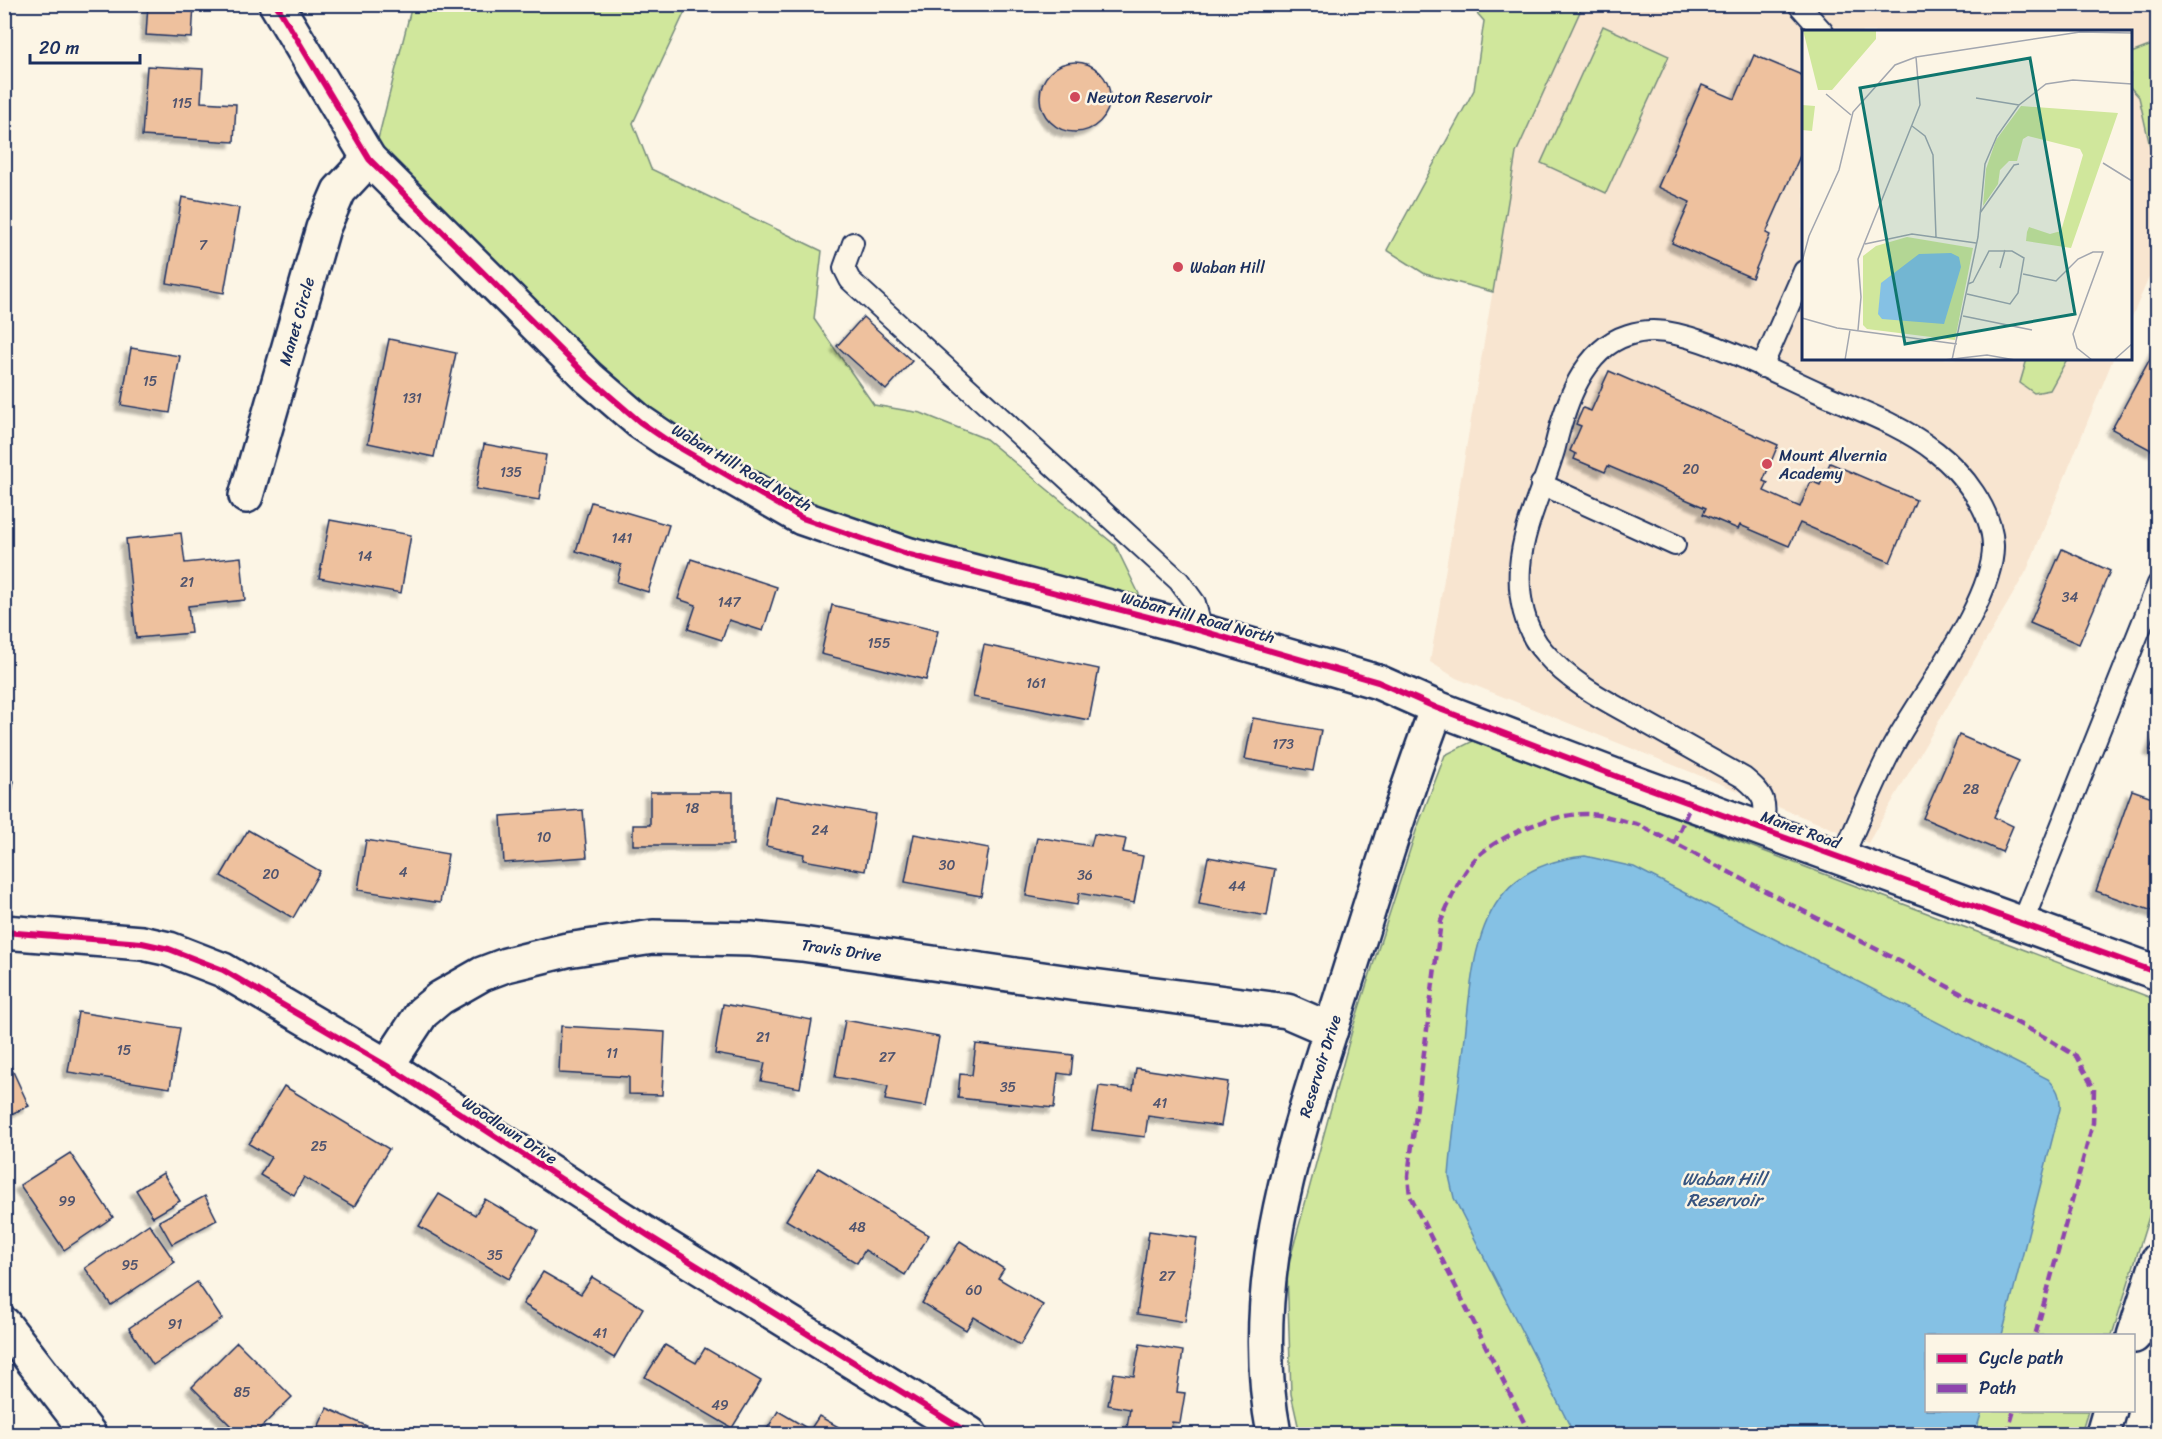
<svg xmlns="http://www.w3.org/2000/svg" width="2162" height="1439" viewBox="0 0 2162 1439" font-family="Sriracha,sans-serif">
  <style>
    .built { fill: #f8e5d0 }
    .green { fill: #d0e79c; stroke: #768b7d; stroke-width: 1.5 }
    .water { fill: #85c1e4; stroke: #5b87ae; stroke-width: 1.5 }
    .building { fill: #eec19e; stroke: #1b2f5e; stroke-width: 1.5; filter: url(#shadow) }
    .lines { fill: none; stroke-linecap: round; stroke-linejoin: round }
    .service-casing { stroke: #1b2f5e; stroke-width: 24 }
    .minor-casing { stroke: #1b2f5e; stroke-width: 38 }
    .tertiary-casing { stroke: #1b2f5e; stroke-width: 38 }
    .service { stroke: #fcf5e5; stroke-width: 20 }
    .minor { stroke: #fcf5e5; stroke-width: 33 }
    .tertiary { stroke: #fcf5e5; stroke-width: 33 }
    .quiet { stroke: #8e44ad; stroke-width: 4.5; stroke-dasharray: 9 4.5; stroke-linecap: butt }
    .cycleway-casing { stroke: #fcf5e5; stroke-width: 10 }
    .cycleway { stroke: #d6006c; stroke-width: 6 }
    .poi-dot { fill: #d1495b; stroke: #fcf5e5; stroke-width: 2 }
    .labels { text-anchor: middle; stroke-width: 5; stroke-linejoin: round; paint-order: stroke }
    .number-label { font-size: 14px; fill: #50546e }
    .poi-label { font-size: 16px; fill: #1b2f5e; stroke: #fcf5e5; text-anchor: start }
    .street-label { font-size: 16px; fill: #1b2f5e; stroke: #fcf5e5 }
    .water-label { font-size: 18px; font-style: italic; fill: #365480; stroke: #fcf5e5 }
    .inset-road { fill: none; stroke: #a2a6af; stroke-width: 1.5 }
    .view { fill: #0f766e; fill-opacity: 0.15; stroke: #0f766e; stroke-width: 3 }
    .inset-edge { fill: none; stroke: #1b2f5e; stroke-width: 3 }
  </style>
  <defs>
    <filter id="shadow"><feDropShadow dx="-5.5" dy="5.5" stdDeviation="1.5" flood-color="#0004"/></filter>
  </defs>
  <rect width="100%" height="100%" fill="#fcf5e5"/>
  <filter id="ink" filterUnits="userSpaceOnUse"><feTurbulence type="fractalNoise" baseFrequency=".0167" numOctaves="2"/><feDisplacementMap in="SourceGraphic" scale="12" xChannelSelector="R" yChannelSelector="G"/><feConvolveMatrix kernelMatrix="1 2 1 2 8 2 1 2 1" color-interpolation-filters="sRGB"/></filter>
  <g filter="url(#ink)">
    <polygon class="built" points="1583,5 2157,5 2157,259 2131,319 2130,32 1804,32 1804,358 2113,359 2027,570 1868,843 1456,678 1430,662 1516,153"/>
    <g class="green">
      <polygon points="412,5 688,5 633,123 651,169 822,251 814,319 874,405 921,413 986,439 1115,545 1141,598 845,521 698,445 623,399 377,143"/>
      <polygon points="1470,5 1583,5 1516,153 1493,292 1425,274 1387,250 1474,90 1484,21"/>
      <polygon points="1603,26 1669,56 1606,193 1541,163"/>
      <polygon points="2157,43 2158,43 2157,178 2139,97 2130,87 2131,53"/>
      <polygon points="2027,359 2027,358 2067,359 2050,390 2034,393 2020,383"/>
      <polygon points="1473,741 2157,1000 2157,1191 2112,1335 1926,1336 1926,1410 2088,1411 2081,1434 1300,1434 1291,1394 1287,1270 1353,1027 1416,831 1445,755"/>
    </g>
    <path class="water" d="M 1585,856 L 1634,867 L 2048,1079 C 2057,1088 2061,1096 2060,1109 L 2002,1335 L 1926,1336 L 1926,1410 L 1982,1411 L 1975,1434 L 1574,1434 L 1454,1198 L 1449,1176 C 1452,1136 1458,1095 1463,1054 C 1470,1003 1469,934 1504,893 C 1524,869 1556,859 1585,856 Z"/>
    <g class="building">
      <polygon points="148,4 194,4 192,38 146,35"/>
      <polygon points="1754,55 1804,76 1804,147 1766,233 1770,235 1752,278 1672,243 1690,202 1658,187 1702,85 1735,99"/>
      <circle cx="1075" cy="97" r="35"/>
      <polygon points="147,66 203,69 201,102 236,104 234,142 142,136"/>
      <polygon points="182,197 239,208 224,293 167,283"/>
      <polygon points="863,317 912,361 886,390 837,346"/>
      <polygon points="389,339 456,353 434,457 368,443"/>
      <polygon points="2157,346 2158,442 2153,451 2112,429"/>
      <polygon points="131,348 180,356 170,413 121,405"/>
      <polygon points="1609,371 1778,445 1763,481 1768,483 1764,491 1800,507 1811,481 1820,485 1830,463 1916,500 1890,562 1800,523 1789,546 1740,525 1738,529 1703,514 1706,508 1608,466 1605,472 1574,459 1576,454 1570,451 1581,426 1576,424 1583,408 1591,411"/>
      <polygon points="484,444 546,455 539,500 476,489"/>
      <polygon points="591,502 669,525 648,592 617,582 621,565 576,551"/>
      <polygon points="330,520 411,535 401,593 319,578"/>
      <polygon points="181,533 185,563 241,557 245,600 188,606 191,633 136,638 126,539"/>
      <polygon points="2062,549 2110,571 2079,644 2030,623"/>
      <polygon points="691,559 777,587 763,631 729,620 722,640 688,629 696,605 678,599"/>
      <polygon points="832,605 938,631 926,680 821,654"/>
      <polygon points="984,645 1099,669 1089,720 973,697"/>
      <polygon points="1253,718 1321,730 1313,771 1245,759"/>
      <polygon points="2158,728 2158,752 2150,750"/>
      <polygon points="1959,735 2019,761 1994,817 2013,826 2002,852 1923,818"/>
      <polygon points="4,779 14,781 4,833"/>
      <polygon points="2132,790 2158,799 2158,913 2096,891"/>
      <polygon points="650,792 733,792 733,845 633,845 633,825 650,825"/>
      <polygon points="775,796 875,814 865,871 803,860 804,854 766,846"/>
      <polygon points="583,810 587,857 504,863 501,816"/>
      <polygon points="248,830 320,871 293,918 221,876"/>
      <polygon points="914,834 989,848 981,896 905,882"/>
      <polygon points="1094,834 1126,839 1123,852 1143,856 1134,903 1079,893 1077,905 1026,896 1037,837 1091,846"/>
      <polygon points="366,840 448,854 440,903 358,890"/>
      <polygon points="1208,857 1275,869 1267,916 1199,904"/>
      <polygon points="723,1004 812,1020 800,1088 761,1081 765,1063 715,1054"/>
      <polygon points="78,1012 180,1028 170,1088 68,1072"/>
      <polygon points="845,1020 939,1037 926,1107 885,1100 888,1086 835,1077"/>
      <polygon points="561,1026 665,1032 662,1095 629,1094 629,1077 559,1073"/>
      <polygon points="976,1044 1073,1055 1071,1075 1058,1073 1054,1108 958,1098 960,1074 972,1075"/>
      <polygon points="4,1052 29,1106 4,1117"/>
      <polygon points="1136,1068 1228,1082 1221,1126 1148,1116 1145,1137 1092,1130 1099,1086 1133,1090"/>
      <polygon points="284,1086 389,1149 354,1207 304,1177 294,1195 260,1175 271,1157 249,1144"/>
      <polygon points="70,1153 113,1217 64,1250 20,1185"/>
      <polygon points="818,1168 929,1235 905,1275 865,1250 857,1263 786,1220"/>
      <polygon points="163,1173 180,1201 153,1217 136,1190"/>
      <polygon points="439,1194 475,1215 485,1199 538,1230 509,1279 419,1226"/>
      <polygon points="205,1196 217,1220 172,1244 159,1221"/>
      <polygon points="149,1224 175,1262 111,1305 85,1268"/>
      <polygon points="1149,1231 1197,1238 1185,1322 1137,1314"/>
      <polygon points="960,1241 1004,1269 998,1278 1043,1305 1020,1345 974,1317 966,1330 922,1303"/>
      <polygon points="543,1272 581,1294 592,1277 643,1308 614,1358 523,1304"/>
      <polygon points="197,1282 222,1319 153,1365 129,1328"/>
      <polygon points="237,1342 292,1397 254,1434 239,1434 192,1387"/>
      <polygon points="1140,1344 1183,1351 1177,1392 1185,1393 1180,1423 1172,1422 1170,1434 1126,1434 1130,1409 1108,1405 1114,1373 1134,1376"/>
      <polygon points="665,1345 696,1363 705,1348 761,1381 732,1428 645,1377"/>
      <polygon points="327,1408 384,1434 315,1434"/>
      <polygon points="778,1411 810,1430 819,1416 851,1434 764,1434"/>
    </g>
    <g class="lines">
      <g class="service-casing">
        <g id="service">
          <polyline points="1798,4 1823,32"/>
          <polyline points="853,243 844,268 850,280 1179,581 1195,603 1202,631"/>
          <polyline points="1762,367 1804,271"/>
          <polyline points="1541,484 1675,545"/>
          <path d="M 1762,830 C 1767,802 1766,796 1744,778 C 1710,759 1675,739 1641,720 C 1606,701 1570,683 1544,652 C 1524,630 1518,596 1520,567 C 1523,525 1544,487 1555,447 C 1565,405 1583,349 1628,335 C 1643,330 1660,330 1676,334 C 1720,344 1776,373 1818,392 C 1858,410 1902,425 1936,452 C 1963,473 1992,510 1993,545 C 1995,600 1918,699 1891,750 C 1873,785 1858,822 1842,859"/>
          <polyline points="2022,924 2158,584"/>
        </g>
      </g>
      <g class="minor-casing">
        <g id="minor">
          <polyline points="276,4 369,159 589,378 640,422 668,441 802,518 910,555 1202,631 1378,682 1437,708 1626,780 2158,973"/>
          <path id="s1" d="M 246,496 L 323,228 L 339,191 L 369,159"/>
          <polyline points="4,932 142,943 169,949 223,970 387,1066 649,1236 970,1434"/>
          <path id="s2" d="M 387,1066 L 422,1013 L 440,998 L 482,974 L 506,965 L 567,950 L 653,937 L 751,939 L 802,944 L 1077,984 L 1287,1011 L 1331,1030"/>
          <polyline points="4,1324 89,1434"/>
          <path id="s3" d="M 1274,1434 C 1244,1278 1298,1134 1344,988 C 1374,894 1402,800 1437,708"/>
        </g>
      </g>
      <g class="tertiary-casing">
        <g id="tertiary">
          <polyline points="2134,1336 2158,1260"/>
          <polyline points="2103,1434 2110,1410"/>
        </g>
      </g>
      <use href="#service" class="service"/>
      <use href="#minor" class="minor"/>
      <use href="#tertiary" class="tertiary"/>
      <g class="quiet">
        <polyline points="1674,844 1691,804"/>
        <path d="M 1530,1434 L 1410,1196 L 1408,1176 L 1441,921 C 1451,899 1460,875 1477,857 C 1499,835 1558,812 1589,814 C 1605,815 1623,821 1639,825 L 2050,1040 L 2076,1056 L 2094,1089 L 2093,1123 L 2035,1336"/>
        <polyline points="2007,1434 2014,1410"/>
      </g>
      <g class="cycleway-casing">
        <g id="cycleway">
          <polyline points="276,4 369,159 589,378 640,422 668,441 802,518 910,555 1202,631 1378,682 1437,708 1626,780 2158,973"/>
          <polyline points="4,932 142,943 169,949 223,970 387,1066 649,1236 970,1434"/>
        </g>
      </g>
      <use href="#cycleway" class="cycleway"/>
    </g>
  </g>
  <g class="poi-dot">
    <circle cx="1075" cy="97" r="6"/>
    <circle cx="1178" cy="267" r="6"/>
    <circle cx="1767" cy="464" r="6"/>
  </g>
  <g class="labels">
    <g class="number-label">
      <text x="182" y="108">115</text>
      <text x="203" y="250">7</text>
      <text x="150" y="386">15</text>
      <text x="412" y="403">131</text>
      <text x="1691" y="474">20</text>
      <text x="511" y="477">135</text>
      <text x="622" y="543">141</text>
      <text x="365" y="561">14</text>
      <text x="187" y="587">21</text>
      <text x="2070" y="602">34</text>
      <text x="729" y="607">147</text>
      <text x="879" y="648">155</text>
      <text x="1036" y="688">161</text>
      <text x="1283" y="749">173</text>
      <text x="1971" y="794">28</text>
      <text x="692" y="813">18</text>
      <text x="820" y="835">24</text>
      <text x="544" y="842">10</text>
      <text x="947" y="870">30</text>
      <text x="403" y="877">4</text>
      <text x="271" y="879">20</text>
      <text x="1085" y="880">36</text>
      <text x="1237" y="891">44</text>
      <text x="763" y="1042">21</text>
      <text x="124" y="1055">15</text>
      <text x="612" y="1058">11</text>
      <text x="887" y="1062">27</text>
      <text x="1008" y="1092">35</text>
      <text x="1160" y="1108">41</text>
      <text x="319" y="1151">25</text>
      <text x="67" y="1206">99</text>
      <text x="857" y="1232">48</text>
      <text x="495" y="1260">35</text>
      <text x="130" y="1270">95</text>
      <text x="1167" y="1281">27</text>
      <text x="974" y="1295">60</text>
      <text x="175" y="1329">91</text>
      <text x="600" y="1338">41</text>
      <text x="242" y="1397">85</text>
      <text x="720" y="1410">49</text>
    </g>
    <g class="poi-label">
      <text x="1087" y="103">Newton Reservoir</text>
      <text x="1190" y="273">Waban Hill</text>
      <text x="1779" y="461">Mount Alvernia<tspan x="1779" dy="18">Academy</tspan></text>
    </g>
    <g class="street-label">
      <text dy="6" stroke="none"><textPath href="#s1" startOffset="182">Manet Circle</textPath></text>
      <text transform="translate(742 467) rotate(30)" y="6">Waban Hill Road North</text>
      <text transform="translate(1198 617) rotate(15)" y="6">Waban Hill Road North</text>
      <text transform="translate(1801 829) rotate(20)" y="6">Manet Road</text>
      <text dy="6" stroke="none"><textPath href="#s2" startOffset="500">Travis Drive</textPath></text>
      <text dy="6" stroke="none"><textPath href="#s3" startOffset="375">Reservoir Drive</textPath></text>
      <text transform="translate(510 1130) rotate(33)" y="6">Woodlawn Drive</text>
    </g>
    <g class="water-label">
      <text x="1724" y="1185">Waban Hill<tspan x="1724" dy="21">Reservoir</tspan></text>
    </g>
  </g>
  <g transform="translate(1802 30)">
    <rect width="330" height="330" fill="#fcf5e5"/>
    <path d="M 1,0 L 74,0 L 74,9 L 30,60 L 16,60 ZM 0,75 L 13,76 L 10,101 L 0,100 ZM 219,76 L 316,83 L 269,218 L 224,211 L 225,202 L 227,197 L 248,204 L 259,201 L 281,125 L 278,119 L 226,106 L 221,109 L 215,131 L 207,131 L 198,140 L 196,154 L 181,176 L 184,139 L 194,110 ZM 105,207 L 171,218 L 153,310 L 65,299 L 61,295 L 61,226 L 74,216 Z" fill="#d0e79c"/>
    <path d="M 149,223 L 157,227 L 159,237 L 142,294 L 80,289 L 76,284 L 79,253 L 117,224 Z" fill="#85c1e4"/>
    <path class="inset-road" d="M 24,64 L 49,85M 174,68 L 217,75M 110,96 L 123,106 L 131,125 L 134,207M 301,133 L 330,151M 178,183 L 212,135 L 217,134M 63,214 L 110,204 L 174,213M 0,232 L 7,206 L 37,140 L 51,82 L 93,35 L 114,27 L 278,2 L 330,3M 198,238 L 203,220M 221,244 L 254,251 L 276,229 L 291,222 L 301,222 L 271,304 L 275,318 L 290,330M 165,264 L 208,274 L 216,263 L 222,228 L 210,221 L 187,221 L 171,252 L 166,254M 161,286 L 230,300M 0,288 L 35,298 L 155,314M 56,300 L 59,267 L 56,229 L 118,75 L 114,27M 43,330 L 48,300M 142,330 L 185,325 L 213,330M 150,330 L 176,207 L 183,134 L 195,106 L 217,75 L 244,54 L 271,50 L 330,54M 312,330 L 330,314"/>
    <path class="view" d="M 228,28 L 273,284 L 103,314 L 58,58 Z"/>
    <rect width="330" height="330" class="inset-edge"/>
  </g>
  <rect width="2162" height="1439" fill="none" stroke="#fcf5e5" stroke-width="24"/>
  <rect x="12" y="12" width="2138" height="1415" fill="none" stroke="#1b2f5e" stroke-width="2" filter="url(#ink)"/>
  <rect x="1925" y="1334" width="210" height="78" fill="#fcf5e5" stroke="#a2a6af" stroke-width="1.5"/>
  <rect x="1937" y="1354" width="30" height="9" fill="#d6006c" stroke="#a2a6af" stroke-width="1.5"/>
  <text x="1979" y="1364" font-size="18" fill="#1b2f5e">Cycle path</text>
  <rect x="1937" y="1384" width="30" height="9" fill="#8e44ad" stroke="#a2a6af" stroke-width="1.5"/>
  <text x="1979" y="1394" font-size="18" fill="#1b2f5e">Path</text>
  <path d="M30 54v9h110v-9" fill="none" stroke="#1b2f5e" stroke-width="3"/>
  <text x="39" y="54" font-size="18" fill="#1b2f5e" stroke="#fcf5e5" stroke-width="4.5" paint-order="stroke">20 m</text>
</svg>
